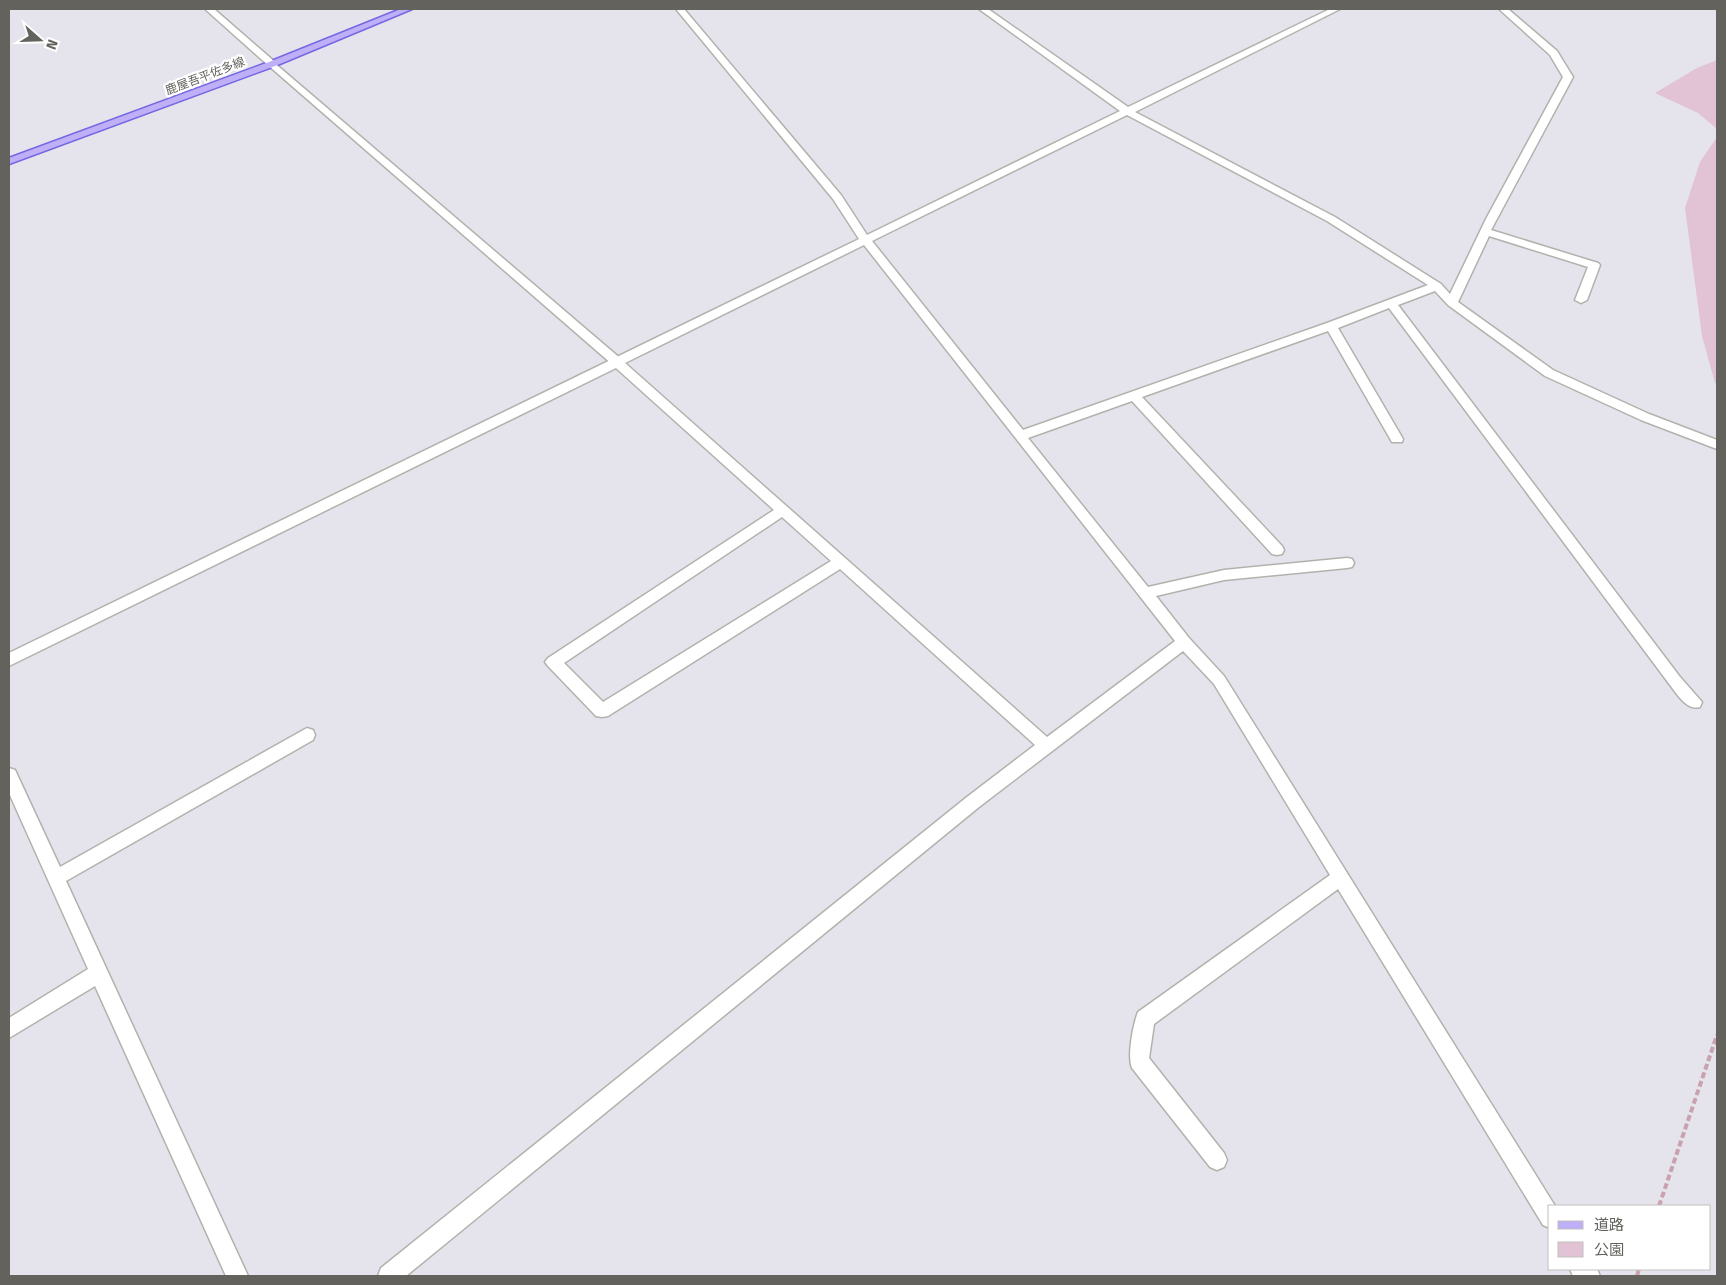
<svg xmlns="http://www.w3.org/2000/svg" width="1726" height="1285" viewBox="0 0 1726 1285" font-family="'Fira Sans','Noto Sans JP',sans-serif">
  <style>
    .green { fill: #e2c2d5 }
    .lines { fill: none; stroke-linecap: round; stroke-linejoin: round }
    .lane-casing { stroke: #b2b2ad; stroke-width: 3 }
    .street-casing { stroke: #b2b2ad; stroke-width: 3 }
    .primary-casing { stroke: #7567e3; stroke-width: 3 }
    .path { stroke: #c9a1af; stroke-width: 4; stroke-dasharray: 6 3; stroke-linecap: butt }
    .lane { fill: #fff; fill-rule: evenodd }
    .street { fill: #fff; fill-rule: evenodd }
    .primary { fill: #bfaff6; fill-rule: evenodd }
    .labels { text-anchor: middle; stroke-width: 4.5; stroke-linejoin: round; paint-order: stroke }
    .far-street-label { font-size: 12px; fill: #63625c; stroke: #fff }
  </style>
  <rect width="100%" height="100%" fill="#e5e4ed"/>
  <g class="green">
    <polygon points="1717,60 1717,129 1698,113 1655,93 1697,68"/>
    <polygon points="1717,137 1717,384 1715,383 1702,336 1685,208 1700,162"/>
  </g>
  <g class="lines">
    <g class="lane-casing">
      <polygon id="lane" points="272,61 621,359 623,362 621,365 613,365 269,66 269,62"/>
    </g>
    <g class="street-casing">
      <g id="street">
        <polygon points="205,9 214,9 275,62 275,66 269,66"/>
        <path d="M 676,9 L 684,9 L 841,195 L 867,235 L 1120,111 L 979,9 L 988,9 L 1128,107 L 1330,9 L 1340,9 L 1135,112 L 1335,217 L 1441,284 L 1450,294 L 1486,219 L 1563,77 L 1550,55 L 1499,9 L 1508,9 L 1557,51 L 1573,77 L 1491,230 L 1598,263 L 1600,265 L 1587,300 L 1581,303 L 1575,300 L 1588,267 L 1489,236 L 1458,302 L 1553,370 L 1649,414 L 1717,440 L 1717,449 L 1641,420 L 1545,376 L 1448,305 L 1435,291 L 1398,305 L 1680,677 L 1702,702 L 1700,707 C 1687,711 1677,694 1670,685 L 1389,308 L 1338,328 L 1403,439 L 1402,442 L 1392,442 L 1328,331 L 1142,397 L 1282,546 L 1284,550 L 1282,554 L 1277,555 L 1272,554 L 1132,401 L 1028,438 L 1148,587 L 1224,570 L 1347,558 L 1352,559 L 1354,563 L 1352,567 L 1347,568 L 1224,580 L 1156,596 L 1189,638 L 1224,676 L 1555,1206 L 1550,1206 L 1550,1228 L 1543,1225 L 1338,889 L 1154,1024 L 1149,1058 L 1224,1153 L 1227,1160 L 1224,1167 L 1217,1170 L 1210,1167 L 1132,1068 C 1127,1056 1133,1025 1138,1012 L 1330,875 L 1214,684 L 1183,651 L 979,807 L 406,1276 L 378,1276 L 381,1268 L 967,797 L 1035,745 L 840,569 L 608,716 L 602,717 L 596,716 L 548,666 L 545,662 L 548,658 L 774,510 L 616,368 L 9,666 L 9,653 L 859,239 L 833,199 ZM 1127,115 L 1327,221 L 1428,285 L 1327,323 L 1023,430 L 872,241 ZM 864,245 L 1175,641 L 1047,737 L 625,363 ZM 782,517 L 831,561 L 603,702 L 564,663 Z"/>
        <polygon points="307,728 313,730 315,735 313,740 66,881 248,1276 226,1276 95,986 9,1038 9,1018 88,969 9,793 9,768 15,770 60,867"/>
        <polygon points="1570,1269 1597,1269 1600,1276 1573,1276"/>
      </g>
    </g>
    <g class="primary-casing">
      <polygon id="primary" points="401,9 412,9 275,66 9,164 9,158 269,62"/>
    </g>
    <g class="path">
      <polyline points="1659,1206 1717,1035"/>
      <polyline points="1637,1276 1639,1269"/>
    </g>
    <use href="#lane" class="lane"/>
    <use href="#street" class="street"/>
    <use href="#primary" class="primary"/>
  </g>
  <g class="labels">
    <g class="far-street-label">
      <text transform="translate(205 76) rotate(-21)" y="4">鹿屋吾平佐多線</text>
    </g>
  </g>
  <rect width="1726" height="1285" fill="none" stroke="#63625c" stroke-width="20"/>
  <rect x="1548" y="1205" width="162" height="65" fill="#ffffff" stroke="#c1c0be"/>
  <rect x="1558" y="1221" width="25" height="8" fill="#bfaff6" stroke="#c1c0be"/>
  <text x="1594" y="1230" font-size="15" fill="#63625c">道路</text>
  <rect x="1558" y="1242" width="25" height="15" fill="#e2c2d5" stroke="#c1c0be"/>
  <text x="1594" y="1255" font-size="15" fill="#63625c">公園</text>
  <g transform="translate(40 40) rotate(110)" stroke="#ffffff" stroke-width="4" paint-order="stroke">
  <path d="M0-4L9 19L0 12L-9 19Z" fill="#63625c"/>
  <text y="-8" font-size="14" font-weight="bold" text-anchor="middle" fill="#63625c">N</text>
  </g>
</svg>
